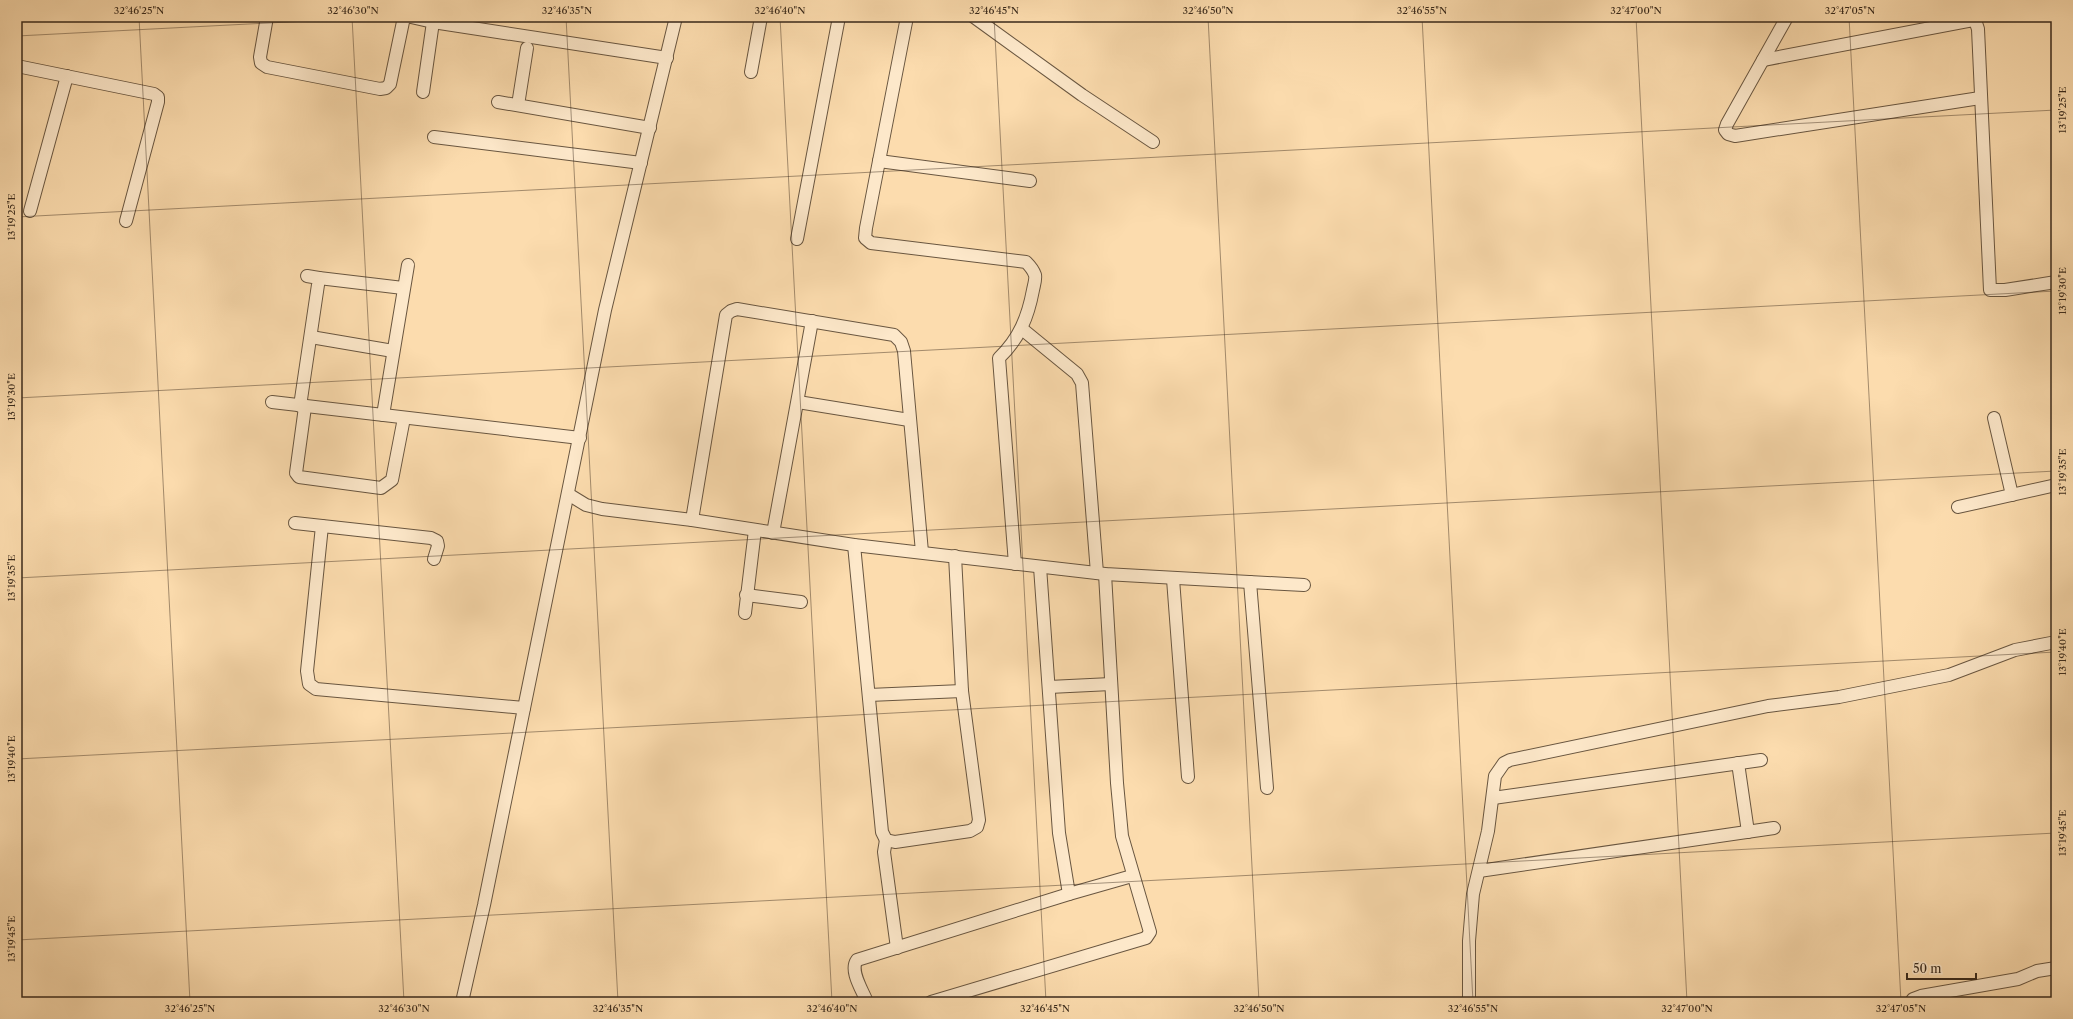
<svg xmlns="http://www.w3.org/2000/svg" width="2073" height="1019" viewBox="0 0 2073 1019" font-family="'Libre Caslon Text',serif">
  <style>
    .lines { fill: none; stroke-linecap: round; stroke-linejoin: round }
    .minor-casing { stroke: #695640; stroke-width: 14 }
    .minor { stroke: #fde8ca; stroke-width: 12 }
    .ticks { fill: none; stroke: #38291b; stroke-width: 1; stroke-opacity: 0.45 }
    .neatline { fill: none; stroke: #38291b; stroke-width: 1.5 }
    .ticks-label { font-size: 10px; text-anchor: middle; fill: #38291b }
  </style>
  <rect width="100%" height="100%" fill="#fcdcae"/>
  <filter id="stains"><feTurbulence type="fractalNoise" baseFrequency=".005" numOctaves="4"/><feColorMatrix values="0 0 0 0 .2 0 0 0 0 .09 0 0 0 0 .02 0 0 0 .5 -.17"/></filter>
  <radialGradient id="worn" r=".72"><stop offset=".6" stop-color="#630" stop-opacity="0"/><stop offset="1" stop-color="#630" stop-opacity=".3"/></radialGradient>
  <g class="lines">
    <g class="minor-casing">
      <g id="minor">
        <polyline points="267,17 260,57 261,63 267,67 380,89 386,88 390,84 404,17"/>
        <polyline points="411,17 433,22 667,58"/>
        <path d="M 907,17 L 866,228 L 865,238 L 871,243 L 1026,262 C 1030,266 1033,269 1035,275 C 1036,279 1034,285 1033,290 C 1028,317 1019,339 999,358 L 1015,564"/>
        <polyline points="974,17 1082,95 1153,142"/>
        <polyline points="1787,17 1727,124 1725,130 1728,134 1735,136 1980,98"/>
        <polyline points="1763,60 1973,20 1976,23 1978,29 1990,290 2005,290 2056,282"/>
        <polyline points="17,66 154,94 158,97 158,102 126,221"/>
        <polyline points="751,72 761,17"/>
        <polyline points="423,92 433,22"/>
        <polyline points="498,102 650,128"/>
        <polyline points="518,105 527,48"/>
        <polyline points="434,137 641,163"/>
        <polyline points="879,161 1030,181"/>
        <polyline points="30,211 67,76"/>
        <polyline points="797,239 839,17"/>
        <polyline points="319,278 403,288"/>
        <polyline points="1022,329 1077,374 1082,383 1097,573"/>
        <polyline points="311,337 393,351"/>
        <polyline points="272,402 580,438"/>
        <polyline points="798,402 909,420"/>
        <polyline points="300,406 319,278 307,276"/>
        <polyline points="305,407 296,473 299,477 381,488 392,480 404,418"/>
        <polyline points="383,415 408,265"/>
        <polyline points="1994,418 2012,495"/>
        <polyline points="568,494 586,505 602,509 692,520 854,545 1105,574 1304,585"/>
        <polyline points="1958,507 2056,485"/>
        <polyline points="692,520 726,315 731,311 737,309 894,335 901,342 904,351 922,552"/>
        <polyline points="295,523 431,538 437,541 438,546 434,559"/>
        <polyline points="322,526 307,671 309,684 316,689 524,708"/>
        <polyline points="773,533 812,321"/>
        <polyline points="854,545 882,832 886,840 895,842 970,831 977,827 979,820 962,691 955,556"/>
        <polyline points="1040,567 1059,833 1069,894"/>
        <polyline points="1173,579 1188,777"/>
        <polyline points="1250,582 1267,788"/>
        <polyline points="746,595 801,602"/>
        <polyline points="745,613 755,530"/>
        <polyline points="1049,687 1111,684"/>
        <polyline points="869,695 962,691"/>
        <polyline points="1738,763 1748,832"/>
        <polyline points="1493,798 1761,760"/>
        <polyline points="886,840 884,852 897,948"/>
        <polyline points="1479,871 1774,828"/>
        <polyline points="462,1002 484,905 605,310 676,17"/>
        <path d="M 867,1002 C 863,991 849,971 857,960 L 1069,894 L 1132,876"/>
        <polyline points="931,1002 1146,938 1150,932 1122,836 1117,783 1105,574"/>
        <polyline points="1469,1002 1469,941 1473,894 1488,831 1495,776 1504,763 1510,760 1768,706 1839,697 1949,675 2015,650 2056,642"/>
        <polyline points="1911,1002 1913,999 1921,996 2018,979 2037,971 2056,968"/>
      </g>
    </g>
    <use href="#minor" class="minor"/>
  </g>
  <path class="ticks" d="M 139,17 L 190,1002M 352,17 L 404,1002M 566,17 L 618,1002M 780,17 L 832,1002M 994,17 L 1046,1002M 1208,17 L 1259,1002M 1422,17 L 1473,1002M 1636,17 L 1687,1002M 1849,17 L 1901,1002M 17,36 L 384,17M 17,217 L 2056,110M 17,398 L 2056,291M 17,578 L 2056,471M 17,759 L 2056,652M 17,940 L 2056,833"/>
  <rect width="2073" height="1019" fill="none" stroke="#fcdcae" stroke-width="44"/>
  <path d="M1907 973v6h69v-6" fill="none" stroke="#38291b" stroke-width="2"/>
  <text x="1913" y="973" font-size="12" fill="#38291b" stroke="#fde8ca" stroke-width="3" paint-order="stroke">50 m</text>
  <rect x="22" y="22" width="2029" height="975" class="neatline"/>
  <g class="ticks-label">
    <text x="139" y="14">32°46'25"N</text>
    <text x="353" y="14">32°46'30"N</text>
    <text x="567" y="14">32°46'35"N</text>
    <text x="780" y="14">32°46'40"N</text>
    <text x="994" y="14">32°46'45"N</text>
    <text x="1208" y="14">32°46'50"N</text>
    <text x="1422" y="14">32°46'55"N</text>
    <text x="1636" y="14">32°47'00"N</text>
    <text x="1850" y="14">32°47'05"N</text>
    <text transform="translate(2062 110) rotate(-90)" y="4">13°19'25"E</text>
    <text transform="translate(11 217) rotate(-90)" y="4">13°19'25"E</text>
    <text transform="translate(2062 291) rotate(-90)" y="4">13°19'30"E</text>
    <text transform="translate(11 397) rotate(-90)" y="4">13°19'30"E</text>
    <text transform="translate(2062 472) rotate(-90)" y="4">13°19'35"E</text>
    <text transform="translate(11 578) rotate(-90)" y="4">13°19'35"E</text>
    <text transform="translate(2062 652) rotate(-90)" y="4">13°19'40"E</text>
    <text transform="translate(11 759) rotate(-90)" y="4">13°19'40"E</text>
    <text transform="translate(2062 833) rotate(-90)" y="4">13°19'45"E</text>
    <text transform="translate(11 939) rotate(-90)" y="4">13°19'45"E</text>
    <text x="190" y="1012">32°46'25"N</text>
    <text x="404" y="1012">32°46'30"N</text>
    <text x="618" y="1012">32°46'35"N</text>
    <text x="832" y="1012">32°46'40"N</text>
    <text x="1045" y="1012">32°46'45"N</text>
    <text x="1259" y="1012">32°46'50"N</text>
    <text x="1473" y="1012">32°46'55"N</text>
    <text x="1687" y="1012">32°47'00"N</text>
    <text x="1901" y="1012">32°47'05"N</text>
  </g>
  <rect width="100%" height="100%" filter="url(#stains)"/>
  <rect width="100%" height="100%" fill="url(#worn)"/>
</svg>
